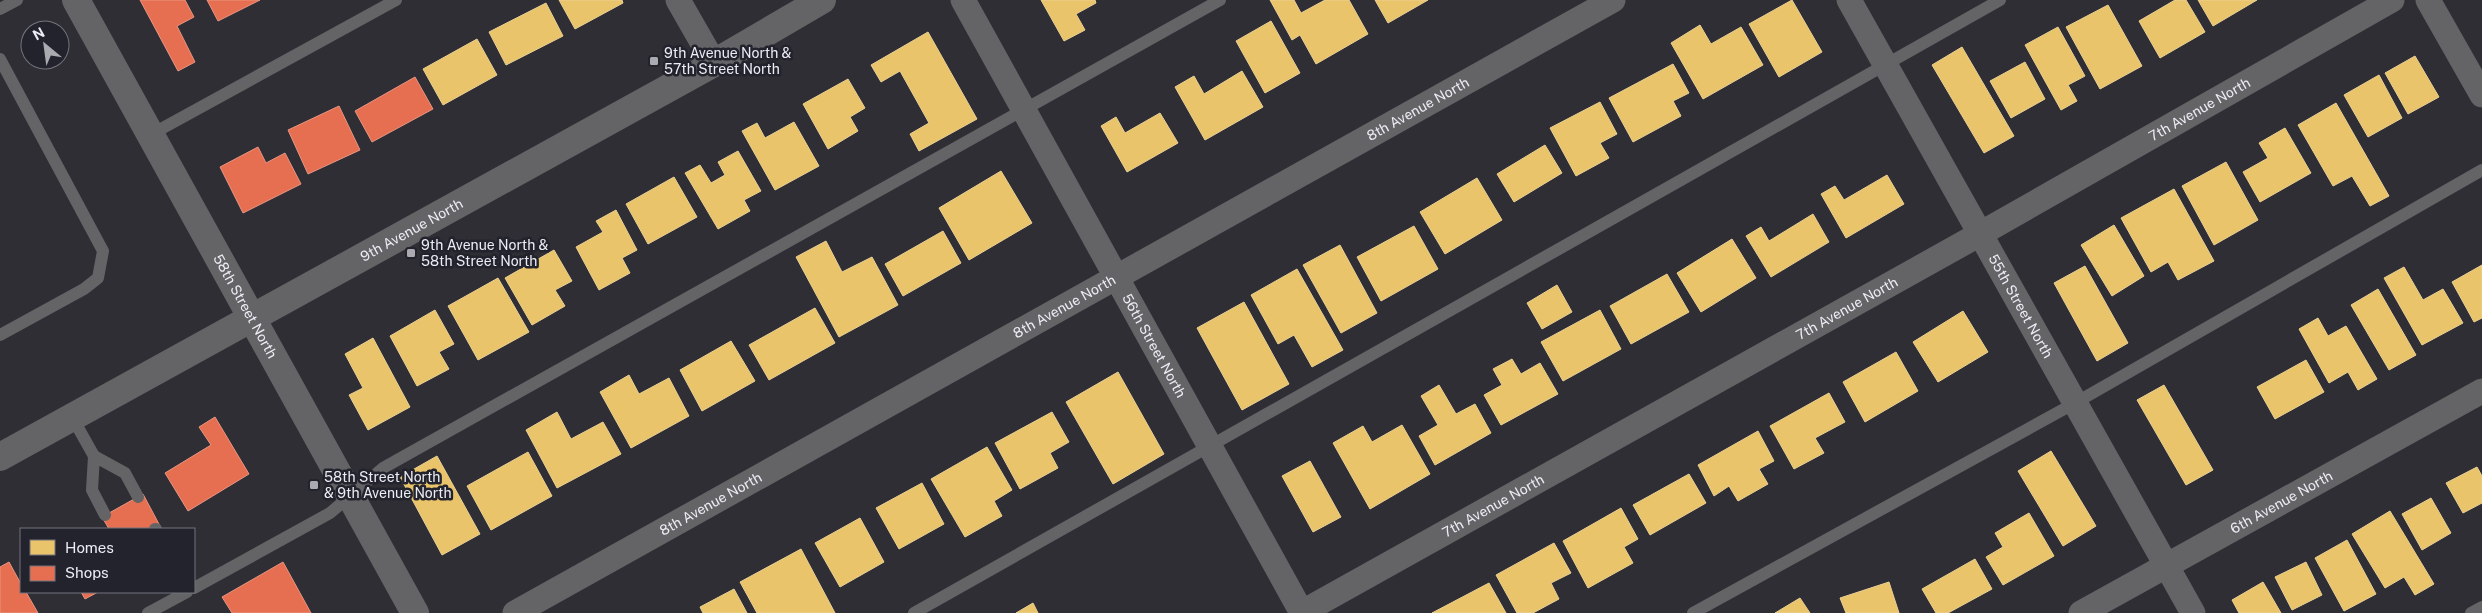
<svg xmlns="http://www.w3.org/2000/svg" width="2482" height="613" viewBox="0 0 2482 613" font-family="'Public Sans',sans-serif">
  <style>
    .homes { fill: #e9c46a; stroke: #ead093 }
    .shops { fill: #e76f51; stroke: #e89582 }
    .lines { fill: none; stroke-linecap: round; stroke-linejoin: round }
    .service { stroke: #646467; stroke-width: 12 }
    .minor { stroke: #646467; stroke-width: 25 }
    .tertiary { stroke: #646467; stroke-width: 28 }
    .poi-dot { fill: #aaaab1; stroke: #22232c; stroke-width: 2 }
    .labels { text-anchor: middle; stroke-width: 5; stroke-linejoin: round; paint-order: stroke }
    .poi-label { font-size: 14px; fill: #ecedf4; stroke: #22232c; text-anchor: start }
    .street-label { font-size: 14px; fill: #ecedf4; stroke: #22232c }
  </style>
  <rect width="100%" height="100%" fill="#2e2e34"/>
  <g class="homes">
    <polygon points="559,0 622,0 623,3 575,29"/>
    <polygon points="1041,0 1095,0 1096,3 1076,14 1085,30 1064,41"/>
    <polygon points="1270,0 1294,0 1301,13 1325,0 1349,0 1368,34 1316,64 1300,35 1292,40"/>
    <polygon points="1375,0 1428,0 1388,23"/>
    <polygon points="1792,0 1822,52 1779,77 1749,24"/>
    <polygon points="2175,0 2186,0 2205,32 2160,58 2139,21"/>
    <polygon points="2198,0 2257,0 2213,26"/>
    <polygon points="546,3 563,36 506,65 489,32"/>
    <polygon points="2108,5 2142,66 2100,89 2066,27"/>
    <polygon points="1271,21 1300,73 1265,93 1236,41"/>
    <polygon points="1700,25 1711,44 1741,27 1763,65 1703,99 1671,43"/>
    <polygon points="2058,27 2085,76 2068,85 2077,101 2061,110 2025,45"/>
    <polygon points="928,32 977,119 919,151 910,134 929,123 900,71 881,82 871,65"/>
    <polygon points="477,39 497,75 443,105 423,69"/>
    <polygon points="1962,47 2014,136 1984,153 1932,65"/>
    <polygon points="2415,56 2439,97 2408,114 2385,73"/>
    <polygon points="2025,62 2045,99 2011,118 1990,81"/>
    <polygon points="1673,64 1689,93 1673,101 1681,116 1633,142 1609,98"/>
    <polygon points="1242,71 1263,107 1205,140 1175,87 1194,76 1204,94"/>
    <polygon points="2379,75 2402,118 2368,137 2344,95"/>
    <polygon points="848,79 865,108 850,117 858,131 828,149 803,104"/>
    <polygon points="1600,102 1617,134 1600,143 1609,158 1576,176 1550,128"/>
    <polygon points="2336,103 2389,196 2370,206 2352,176 2333,186 2298,125"/>
    <polygon points="1160,113 1178,143 1127,172 1101,126 1116,117 1125,133"/>
    <polygon points="794,122 819,166 775,190 742,131 757,123 765,138"/>
    <polygon points="2285,128 2311,173 2260,202 2243,172 2268,158 2259,143"/>
    <polygon points="1545,145 1562,173 1514,202 1497,174"/>
    <polygon points="738,151 761,191 744,200 750,211 718,229 685,173 700,165 711,183 725,175 718,162"/>
    <polygon points="2226,162 2258,220 2214,245 2182,186"/>
    <polygon points="1001,171 1032,223 969,260 939,208"/>
    <polygon points="1887,175 1904,204 1846,238 1821,194 1835,186 1844,200"/>
    <polygon points="674,177 697,217 648,244 626,204"/>
    <polygon points="1477,178 1502,220 1445,254 1420,212"/>
    <polygon points="2174,189 2214,261 2178,280 2168,262 2151,272 2121,218"/>
    <polygon points="616,210 637,250 622,258 630,273 599,290 576,247 603,232 596,221"/>
    <polygon points="1813,214 1829,242 1771,277 1746,236 1761,227 1769,241"/>
    <polygon points="2114,225 2144,276 2112,296 2081,245"/>
    <polygon points="1414,226 1438,269 1381,301 1357,257"/>
    <polygon points="943,231 961,263 903,296 885,264"/>
    <polygon points="1732,239 1756,278 1701,312 1677,273"/>
    <polygon points="826,241 842,272 872,257 898,305 839,337 796,257"/>
    <polygon points="1340,245 1377,313 1341,333 1303,265"/>
    <polygon points="554,250 572,281 555,290 565,306 532,325 505,278"/>
    <polygon points="2482,265 2482,318 2474,322 2452,282"/>
    <polygon points="2085,266 2128,343 2097,361 2054,283"/>
    <polygon points="2404,267 2423,300 2443,289 2463,323 2422,345 2384,278"/>
    <polygon points="1297,269 1343,350 1312,367 1294,335 1278,344 1251,295"/>
    <polygon points="1667,274 1689,312 1631,344 1610,306"/>
    <polygon points="498,278 529,332 478,360 448,306"/>
    <polygon points="1557,285 1572,312 1542,329 1527,303"/>
    <polygon points="2378,289 2416,355 2389,370 2351,305"/>
    <polygon points="1244,302 1289,384 1242,410 1197,328"/>
    <polygon points="815,308 835,343 769,380 749,345"/>
    <polygon points="435,310 454,344 439,352 449,369 417,386 390,336"/>
    <polygon points="1600,310 1621,349 1563,381 1541,342"/>
    <polygon points="1963,311 1988,352 1938,382 1913,342"/>
    <polygon points="2318,318 2328,336 2346,326 2377,379 2358,390 2348,372 2329,383 2299,329"/>
    <polygon points="373,338 410,407 368,430 349,395 363,388 345,354"/>
    <polygon points="731,341 755,381 702,411 680,370"/>
    <polygon points="1896,352 1918,391 1865,422 1843,382"/>
    <polygon points="1512,359 1521,374 1540,363 1558,394 1501,425 1484,395 1502,385 1493,369"/>
    <polygon points="2306,360 2324,392 2275,419 2257,387"/>
    <polygon points="1118,372 1164,454 1113,484 1066,402"/>
    <polygon points="629,375 639,394 669,378 689,416 631,448 600,392"/>
    <polygon points="1439,385 1456,414 1475,404 1491,433 1435,465 1419,436 1438,425 1421,396"/>
    <polygon points="2164,385 2213,470 2186,485 2137,400"/>
    <polygon points="1829,393 1845,422 1815,438 1824,453 1794,469 1770,426"/>
    <polygon points="557,412 571,439 603,422 621,454 557,488 526,430"/>
    <polygon points="1052,412 1069,442 1050,453 1058,468 1020,489 995,443"/>
    <polygon points="1402,425 1430,474 1370,509 1333,443 1363,426 1372,442"/>
    <polygon points="1758,431 1774,461 1759,469 1768,484 1738,501 1729,486 1714,496 1698,465"/>
    <polygon points="987,447 1012,490 994,501 1002,516 965,537 931,479"/>
    <polygon points="2051,451 2096,526 2063,546 2018,471"/>
    <polygon points="528,452 552,496 491,530 467,486"/>
    <polygon points="437,456 480,534 442,555 400,477"/>
    <polygon points="1310,461 1341,517 1313,532 1282,476"/>
    <polygon points="2477,467 2482,476 2482,503 2463,513 2446,483"/>
    <polygon points="1689,474 1706,503 1650,535 1633,505"/>
    <polygon points="922,483 944,524 899,549 876,508"/>
    <polygon points="2431,498 2451,533 2422,550 2402,514"/>
    <polygon points="1621,508 1638,539 1624,547 1633,563 1588,588 1563,541"/>
    <polygon points="2390,511 2434,584 2415,595 2404,577 2385,588 2352,534"/>
    <polygon points="2029,513 2054,556 2003,585 1986,557 2003,547 1995,533"/>
    <polygon points="860,518 884,562 840,587 815,543"/>
    <polygon points="2347,540 2376,594 2344,611 2315,558"/>
    <polygon points="1554,543 1571,573 1551,583 1559,599 1533,613 1517,613 1496,575"/>
    <polygon points="801,549 835,613 757,613 740,582"/>
    <polygon points="1975,559 1992,589 1948,613 1936,613 1922,589"/>
    <polygon points="2306,562 2322,595 2292,610 2275,577"/>
    <polygon points="1889,582 1899,613 1846,613 1840,598"/>
    <polygon points="2263,582 2281,613 2239,613 2232,600"/>
    <polygon points="1489,583 1506,613 1432,613"/>
    <polygon points="734,589 747,613 703,613 700,607"/>
    <polygon points="1800,598 1810,613 1775,613"/>
    <polygon points="1033,603 1038,613 1016,613"/>
  </g>
  <g class="shops">
    <polygon points="140,0 185,0 194,17 177,26 195,62 178,71"/>
    <polygon points="207,0 260,0 218,21"/>
    <polygon points="415,77 433,109 372,142 355,111"/>
    <polygon points="339,106 360,150 308,174 288,130"/>
    <polygon points="258,147 266,163 285,153 301,184 243,213 220,167"/>
    <polygon points="215,417 249,474 188,511 165,473 211,445 199,427"/>
    <polygon points="143,494 160,526 155,529 109,529 102,517"/>
    <polygon points="9,562 21,584 21,592 26,592 38,613 0,613 0,567"/>
    <polygon points="283,562 311,613 232,613 222,597"/>
    <polygon points="81,592 98,592 85,599"/>
  </g>
  <g class="lines">
    <g class="service">
      <polyline points="0,9 17,0"/>
      <polyline points="0,59 103,251 98,278 84,289 0,335"/>
      <polyline points="150,135 396,0"/>
      <polyline points="72,417 94,456"/>
      <polyline points="105,515 92,490 94,456 125,473 138,497"/>
      <polyline points="155,529 156,529"/>
      <polyline points="194,588 330,513 383,468 1220,0"/>
      <polyline points="148,613 187,592"/>
      <polyline points="914,613 2000,0"/>
      <polyline points="1693,613 2075,403 2482,170"/>
      <polyline points="2471,613 2482,607"/>
    </g>
    <g class="minor">
      <polyline points="678,0 714,63"/>
      <path id="s1" d="M 963,0 L 1302,613"/>
      <path id="s2" d="M 1849,0 L 2193,613"/>
      <polyline points="2428,0 2482,95"/>
      <path id="s3" d="M 515,613 L 1613,0"/>
      <path id="s4" d="M 1301,613 L 1980,234 L 2392,0"/>
      <path id="s5" d="M 2081,613 L 2482,391"/>
    </g>
    <g class="tertiary">
      <path id="s6" d="M 76,0 L 415,613"/>
      <path id="s7" d="M 0,457 L 714,63 L 822,0"/>
    </g>
  </g>
  <g class="poi-dot">
    <rect x="649" y="56" width="10" height="10" rx="2.5"/>
    <rect x="406" y="248" width="10" height="10" rx="2.5"/>
    <rect x="309" y="480" width="10" height="10" rx="2.5"/>
  </g>
  <g class="labels">
    <g class="poi-label">
      <text x="664" y="58">9th Avenue North &amp;<tspan x="664" dy="16">57th Street North</tspan></text>
      <text x="421" y="250">9th Avenue North &amp;<tspan x="421" dy="16">58th Street North</tspan></text>
      <text x="324" y="482">58th Street North<tspan x="324" dy="16">&amp; 9th Avenue North</tspan></text>
    </g>
    <g class="street-label">
      <text dy="5" stroke="none"><textPath href="#s3" startOffset="1034">8th Avenue North</textPath></text>
      <text dy="5" stroke="none"><textPath href="#s4" startOffset="1030">7th Avenue North</textPath></text>
      <text dy="5" stroke="none"><textPath href="#s7" startOffset="470">9th Avenue North</textPath></text>
      <text dy="5" stroke="none"><textPath href="#s6" startOffset="350">58th Street North</textPath></text>
      <text dy="5" stroke="none"><textPath href="#s3" startOffset="629">8th Avenue North</textPath></text>
      <text dy="5" stroke="none"><textPath href="#s2" startOffset="351">55th Street North</textPath></text>
      <text dy="5" stroke="none"><textPath href="#s4" startOffset="625">7th Avenue North</textPath></text>
      <text dy="5" stroke="none"><textPath href="#s1" startOffset="395">56th Street North</textPath></text>
      <text dy="5" stroke="none"><textPath href="#s5" startOffset="229">6th Avenue North</textPath></text>
      <text dy="5" stroke="none"><textPath href="#s3" startOffset="224">8th Avenue North</textPath></text>
      <text dy="5" stroke="none"><textPath href="#s4" startOffset="220">7th Avenue North</textPath></text>
    </g>
  </g>
  <rect x="20" y="528" width="175" height="65" fill="#22232c" stroke="#73747c"/>
  <rect x="30" y="540" width="25" height="15" fill="#e9c46a" stroke="#73747c"/>
  <text x="65" y="553" font-size="15" fill="#ecedf4">Homes</text>
  <rect x="30" y="566" width="25" height="15" fill="#e76f51" stroke="#73747c"/>
  <text x="65" y="578" font-size="15" fill="#ecedf4">Shops</text>
  <g transform="translate(45 45) rotate(331)"><circle r="24" fill="#22232c" stroke="#73747c"/>
  <path d="M0-4L9 19L0 12L-9 19Z" fill="#aaaab1"/>
  <text y="-8" font-size="14" font-weight="bold" text-anchor="middle" fill="#ecedf4">N</text>
  </g>
</svg>
